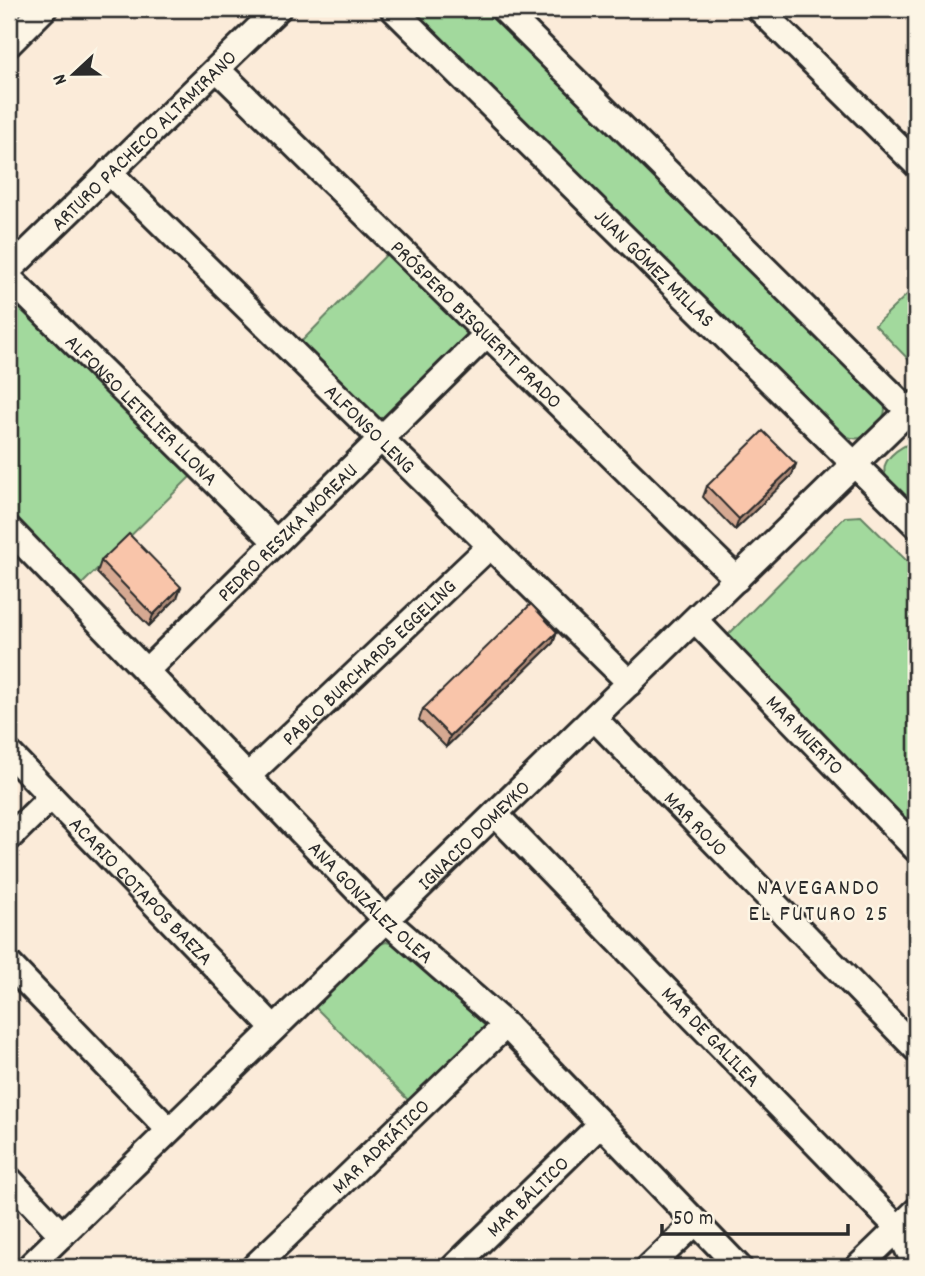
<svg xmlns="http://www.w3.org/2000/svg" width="925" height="1276" viewBox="0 0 925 1276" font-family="Dekko,sans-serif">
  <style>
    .green { fill: #a2d99d; stroke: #668264; stroke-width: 2 }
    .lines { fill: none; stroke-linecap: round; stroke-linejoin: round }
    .street-casing { stroke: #2b2b2b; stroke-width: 30 }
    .street { stroke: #fcf5e5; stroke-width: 24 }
    .wall { fill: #d6a992; stroke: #2b2b2b; stroke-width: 2 }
    .shaded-wall { fill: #ae8a77; stroke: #2b2b2b; stroke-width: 2 }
    .building { fill: #f9c5aa; stroke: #2b2b2b; stroke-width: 2 }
    .labels { text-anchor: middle; stroke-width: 5; stroke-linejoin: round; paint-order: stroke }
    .street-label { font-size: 21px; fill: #2b2b2b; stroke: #fcf5e5 }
    .neighbourhood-label { font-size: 23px; letter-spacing: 2px; fill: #2b2b2b; stroke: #fcf5e5 }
  </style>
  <rect width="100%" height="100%" fill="#fbebd9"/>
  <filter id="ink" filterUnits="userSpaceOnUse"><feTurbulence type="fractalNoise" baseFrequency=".0143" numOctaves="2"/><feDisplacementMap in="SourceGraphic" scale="14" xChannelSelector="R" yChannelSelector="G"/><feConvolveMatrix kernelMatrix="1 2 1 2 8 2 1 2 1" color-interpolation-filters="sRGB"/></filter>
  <g filter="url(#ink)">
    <g class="green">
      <path d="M 411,9 L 486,9 L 877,395 C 881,399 885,403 885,409 C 885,420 870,435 860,438 C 852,440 845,436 839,432 Z"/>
      <polygon points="389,252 468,330 471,336 382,426 297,346"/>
      <polygon points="916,286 916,355 909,360 875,325"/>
      <polygon points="9,296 20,299 192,475 81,585 9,511"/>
      <path d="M 916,441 L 916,508 C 907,500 895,491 888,480 C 875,461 901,446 916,441 Z"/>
      <polygon points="861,516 916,570 916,809 903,822 724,639 845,517"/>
      <polygon points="386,942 394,944 487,1027 413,1105 315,1007 378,945"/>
    </g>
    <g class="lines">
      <g class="street-casing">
        <g id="street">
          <path id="s1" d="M 393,9 L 916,525"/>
          <polyline points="503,9 916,418"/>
          <polyline points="759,9 916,164"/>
          <polyline points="9,44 44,9"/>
          <path id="s2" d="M 217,69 L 737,579"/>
          <path id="s3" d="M 109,172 L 630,683"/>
          <path id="s4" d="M 9,270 L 278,9"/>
          <path id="s5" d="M 9,278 L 276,542"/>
          <path id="s6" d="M 9,529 L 386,920 L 506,1025 L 739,1267"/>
          <path id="s7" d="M 695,620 L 916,849"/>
          <path id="s8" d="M 146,671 L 487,334"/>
          <path id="s9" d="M 594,718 L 916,1049"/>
          <path id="s10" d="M 9,753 L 274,1028"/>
          <path id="s11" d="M 248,776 L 490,546"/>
          <path id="s12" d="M 495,814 L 898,1228 L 916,1267"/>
          <polyline points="9,838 51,797"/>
          <polyline points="9,964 169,1130"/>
          <polyline points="9,1179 62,1235"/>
          <path id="s13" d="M 29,1267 L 916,404"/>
          <path id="s14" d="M 254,1267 L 506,1025"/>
          <path id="s15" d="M 454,1267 L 601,1124"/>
          <polyline points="649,1267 696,1222"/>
          <polyline points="858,1267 916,1211"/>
        </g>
      </g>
      <use href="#street" class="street"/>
    </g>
    <g class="wall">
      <polygon points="796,464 792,475 735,530 703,497 707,486"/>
      <polygon points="101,561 177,598 149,626 97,573"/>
      <polygon points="557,632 553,643 446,747 419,720 423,709"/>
    </g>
    <g class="shaded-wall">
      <polygon points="796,464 792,475 735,530 739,519"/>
      <polygon points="181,587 177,598 149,626 153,615"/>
      <polygon points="557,632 553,643 446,747 450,736"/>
    </g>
    <g class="building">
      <polygon points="763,431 796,464 739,519 707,486"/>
      <polygon points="129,534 181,587 153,615 101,561"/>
      <polygon points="531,604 557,632 450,736 423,709"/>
    </g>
  </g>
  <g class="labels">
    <g class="street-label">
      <text dy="7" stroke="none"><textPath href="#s4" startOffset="187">ARTURO PACHECO ALTAMIRANO</textPath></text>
      <text dy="7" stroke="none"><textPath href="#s1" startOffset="368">JUAN GÓMEZ MILLAS</textPath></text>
      <text dy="7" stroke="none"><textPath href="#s2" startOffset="364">PRÓSPERO BISQUERTT PRADO</textPath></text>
      <text dy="7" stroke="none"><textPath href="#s5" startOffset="187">ALFONSO LETELIER LLONA</textPath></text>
      <text dy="7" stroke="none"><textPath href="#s3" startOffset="366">ALFONSO LENG</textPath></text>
      <text dy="7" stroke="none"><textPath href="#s8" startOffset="198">PEDRO RESZKA MOREAU</textPath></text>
      <text dy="7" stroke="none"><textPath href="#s11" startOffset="166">PABLO BURCHARDS EGGELING</textPath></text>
      <text dy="7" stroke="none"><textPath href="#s7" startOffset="159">MAR MUERTO</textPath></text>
      <text dy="7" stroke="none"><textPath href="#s9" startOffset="147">MAR ROJO</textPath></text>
      <text dy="7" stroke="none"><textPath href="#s13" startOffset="620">IGNACIO DOMEYKO</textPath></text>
      <text dy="7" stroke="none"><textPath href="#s10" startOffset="191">ACARIO COTAPOS BAEZA</textPath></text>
      <text dy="7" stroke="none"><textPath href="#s6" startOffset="520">ANA GONZÁLEZ OLEA</textPath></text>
      <text dy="7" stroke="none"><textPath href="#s12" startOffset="310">MAR DE GALILEA</textPath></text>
      <text dy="7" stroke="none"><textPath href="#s14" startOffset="175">MAR ADRIÁTICO</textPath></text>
      <text dy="7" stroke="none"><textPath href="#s15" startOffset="102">MAR BÁLTICO</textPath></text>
    </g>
    <g class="neighbourhood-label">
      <text x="819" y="894">NAVEGANDO<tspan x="819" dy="26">EL FUTURO 25</tspan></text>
    </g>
  </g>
  <rect width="925" height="1276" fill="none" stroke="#fcf5e5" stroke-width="35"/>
  <rect x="18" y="18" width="890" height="1241" fill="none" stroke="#2b2b2b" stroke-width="2.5" filter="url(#ink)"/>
  <g transform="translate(74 74) rotate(248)" stroke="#fcf5e5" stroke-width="5" paint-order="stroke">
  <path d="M0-5L12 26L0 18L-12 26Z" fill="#2b2b2b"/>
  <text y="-10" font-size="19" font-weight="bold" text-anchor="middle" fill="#2b2b2b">N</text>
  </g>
  <path d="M662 1224v10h186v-10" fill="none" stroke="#2b2b2b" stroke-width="3.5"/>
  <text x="673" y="1224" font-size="21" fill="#2b2b2b" stroke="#fcf5e5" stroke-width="5" paint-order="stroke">50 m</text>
</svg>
